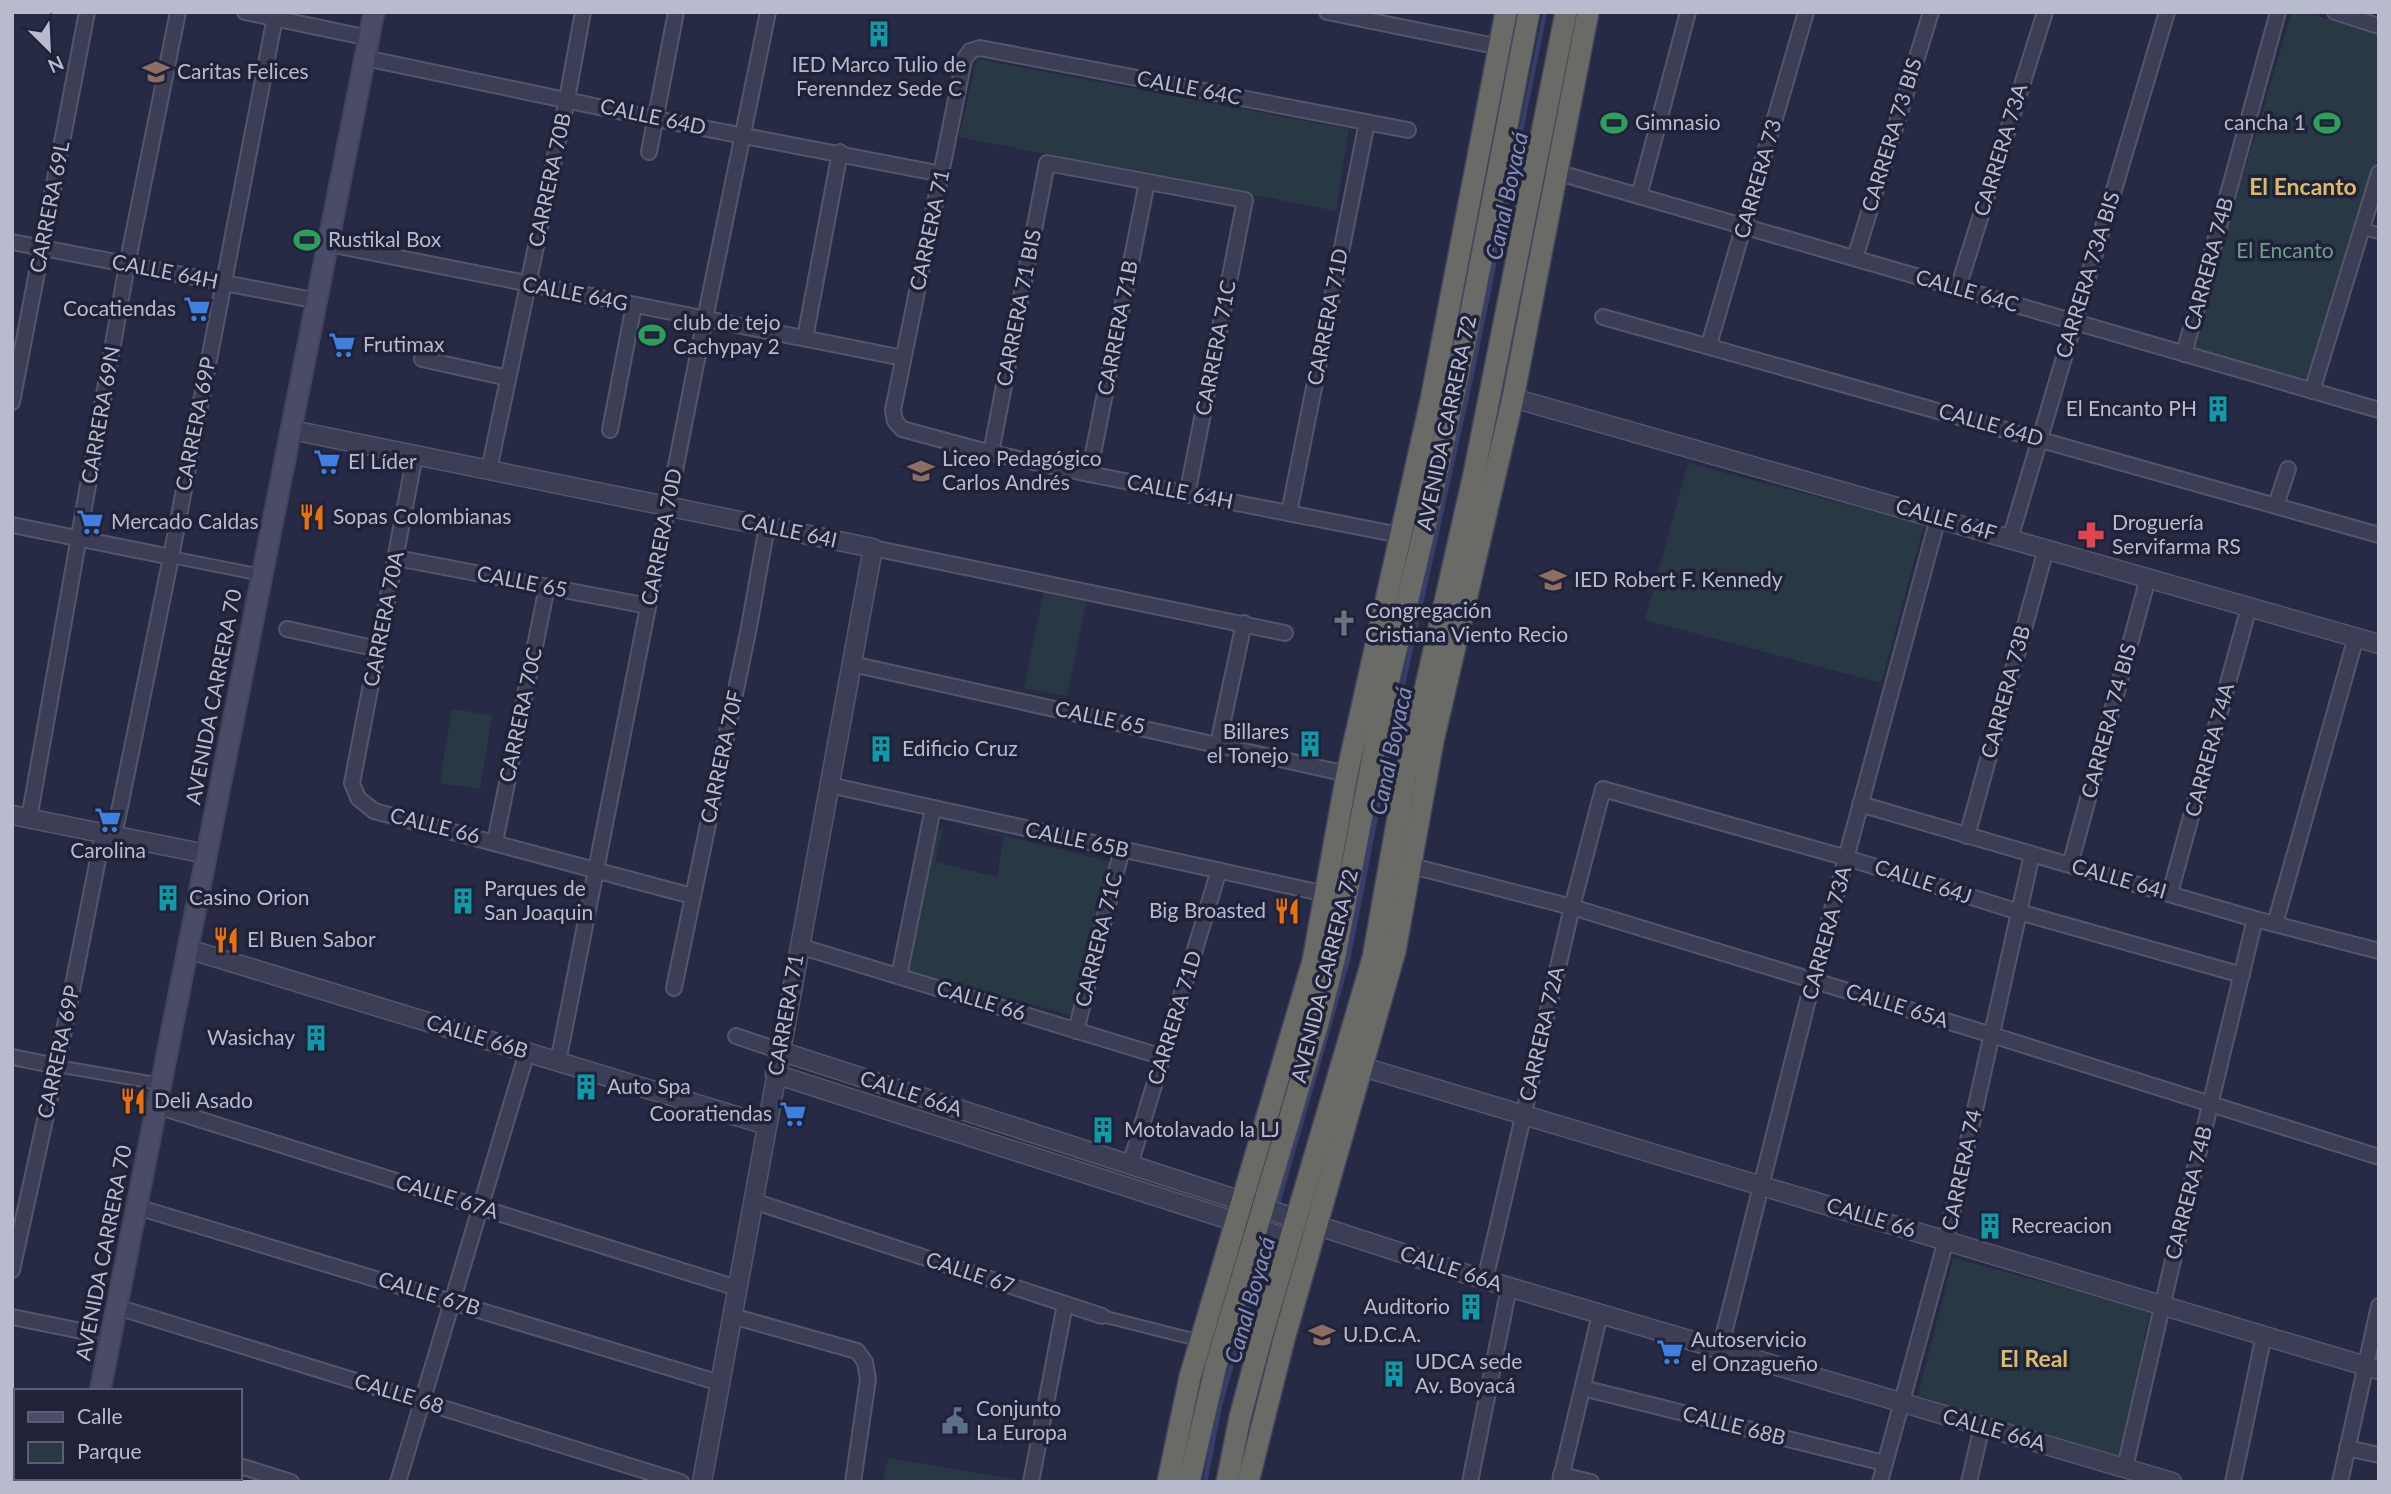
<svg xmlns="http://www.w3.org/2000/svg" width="2391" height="1494" viewBox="0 0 2391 1494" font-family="Lato,sans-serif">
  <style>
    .green { fill: #283945 }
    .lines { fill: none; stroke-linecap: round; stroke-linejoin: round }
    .stream { stroke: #383e6a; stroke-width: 4.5 }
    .pedestrian-casing { stroke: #53556b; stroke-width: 14 }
    .minor-casing { stroke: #53556b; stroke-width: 18 }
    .tertiary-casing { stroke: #53556b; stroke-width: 21 }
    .secondary-casing { stroke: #41445a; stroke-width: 23 }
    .trunk-casing { stroke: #42455b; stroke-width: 24 }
    .pedestrian { stroke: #3b3e54; stroke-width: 10 }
    .minor { stroke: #3b3e54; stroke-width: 14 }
    .tertiary { stroke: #3b3e54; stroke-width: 18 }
    .secondary { stroke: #494b67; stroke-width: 19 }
    .trunk { stroke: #6a6a66; stroke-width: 21 }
    .labels { text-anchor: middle; stroke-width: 7; stroke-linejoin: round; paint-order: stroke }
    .poi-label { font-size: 21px; fill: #b8bacd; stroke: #1f2239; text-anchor: start }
    .street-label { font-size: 21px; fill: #b8bacd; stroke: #1f2239 }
    .park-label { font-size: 21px; fill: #6e9f88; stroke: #1f2239 }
    .neighbourhood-label { font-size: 23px; font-weight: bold; fill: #dbbb66; stroke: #1f2239 }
    .water-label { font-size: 23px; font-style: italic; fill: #858db9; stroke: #1f2239 }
  </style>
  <rect width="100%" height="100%" fill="#262a44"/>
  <g class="green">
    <polygon points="2292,12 2303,12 2379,34 2379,152 2309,384 2191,350"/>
    <polygon points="977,59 1349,129 1336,211 959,137"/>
    <polygon points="1688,463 1924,525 1881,683 1645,620"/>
    <polygon points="1044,591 1087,599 1067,696 1024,688"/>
    <polygon points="452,709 492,715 480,789 440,783"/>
    <polygon points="937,819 1123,865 1081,1018 904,969 931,828 943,829 935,862 997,877 1004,837"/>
    <polygon points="1953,1258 2150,1311 2119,1458 1918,1396"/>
    <polygon points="888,1458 1022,1481 883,1482"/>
  </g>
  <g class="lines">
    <g class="stream">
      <polyline points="1277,1207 1348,960 1390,743 1473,369 1545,12"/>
      <polyline points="1205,1482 1220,1405 1269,1236"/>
    </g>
    <g class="pedestrian-casing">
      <g id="pedestrian">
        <polyline points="2362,229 2379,233"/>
        <polyline points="171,557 262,575"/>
        <polyline points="57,1066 161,1084"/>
        <polyline points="1102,1316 1189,1338"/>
      </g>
    </g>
    <g class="minor-casing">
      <g id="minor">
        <polyline points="245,12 369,38"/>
        <polyline points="1327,12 1500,47"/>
        <polyline points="2335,12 2379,26"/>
        <polyline points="365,58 656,119 942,174"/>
        <polyline points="649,152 676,12"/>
        <polyline points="1556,172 2379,410"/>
        <polyline points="1639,196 1688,12"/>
        <polyline points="12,242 318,301"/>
        <polyline points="329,244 903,358"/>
        <polyline points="1855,258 1931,12"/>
        <polyline points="1958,288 2045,12"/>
        <polyline points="1603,317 2379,535"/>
        <polyline points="805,338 840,152"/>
        <polyline points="1709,345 1806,12"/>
        <polyline points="2184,354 2278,12"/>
        <polyline points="422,359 508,378"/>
        <polyline points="2312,391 2379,173"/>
        <polyline points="12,402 87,12"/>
        <polyline points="610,430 634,305"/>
        <polyline points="991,453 1047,163 1245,200 1187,495"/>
        <polyline points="415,455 352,783 358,798 374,811 692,896"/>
        <polyline points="489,470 567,99 583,12"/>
        <polyline points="1089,474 1147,182"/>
        <polyline points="2276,505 2288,469"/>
        <polyline points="1289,513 1367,122"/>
        <polyline points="12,525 171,557"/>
        <polyline points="1400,535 1089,474 991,453 902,429 895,421 893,410 964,60 970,51 980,48 1408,130"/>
        <polyline points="2010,539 2167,12"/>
        <polyline points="873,548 1285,633"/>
        <polyline points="397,558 648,606"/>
        <polyline points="287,629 378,649"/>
        <polyline points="852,664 1347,774"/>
        <polyline points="1218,744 1244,623"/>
        <polyline points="829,785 1326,894"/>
        <polyline points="1860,804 2255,919 2379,951"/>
        <polyline points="29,819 127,265 178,12"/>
        <polyline points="114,836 171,557 276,12"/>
        <polyline points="1967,836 2046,549"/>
        <polyline points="495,842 547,587"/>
        <polyline points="2070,865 2148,578"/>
        <polyline points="1412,866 1572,907 1992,1035 2379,1157"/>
        <polyline points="2170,893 2249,607"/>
        <polyline points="2275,924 2356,637"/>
        <polyline points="799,946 1163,1057"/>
        <polyline points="899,976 933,808"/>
        <polyline points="674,988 749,627 767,526"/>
        <polyline points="1076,1031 1122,849"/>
        <polyline points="736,1036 780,1051"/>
        <polyline points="12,1057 57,1066"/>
        <polyline points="558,1062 705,319 768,12"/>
        <polyline points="157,1106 737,1288"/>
        <polyline points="1130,1165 1219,870"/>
        <polyline points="753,1201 1102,1316"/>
        <polyline points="137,1207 720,1383"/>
        <polyline points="12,1270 57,1066 103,834"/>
        <polyline points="1485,1280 1572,907 1603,789 1847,858 2019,912 2242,975"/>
        <polyline points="117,1307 681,1482"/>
        <polyline points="732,1316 857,1351 865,1362 868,1379 853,1482"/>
        <polyline points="12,1317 111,1337"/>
        <polyline points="1720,1349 1813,980 1938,518"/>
        <polyline points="1583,1388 1884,1463"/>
        <polyline points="2347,1448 2379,1455"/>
        <polyline points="240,1466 291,1482"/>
        <path d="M 2125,1468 C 2166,1284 2211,1102 2255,919"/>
        <polyline points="1561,1475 1591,1482"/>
        <polyline points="398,1482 527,1052"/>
        <polyline points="1031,1482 1065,1304"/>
        <polyline points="1470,1482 1509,1287"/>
        <polyline points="1560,1482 1600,1314"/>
        <polyline points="1880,1482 1946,1240 2032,854"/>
        <polyline points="1969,1482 1982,1426"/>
        <polyline points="2233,1482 2264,1335"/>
        <polyline points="2340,1482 2379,1306"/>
      </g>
    </g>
    <g class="tertiary-casing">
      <g id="tertiary">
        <polyline points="1513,398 2379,644"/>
        <polyline points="292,430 873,548 702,1482"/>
        <polyline points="12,815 206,854"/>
        <polyline points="188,949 766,1125"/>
        <polyline points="780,1051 1485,1280 2172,1482"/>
        <polyline points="1363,1067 2379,1370"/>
        <polyline points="775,1074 1302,1243"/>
      </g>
    </g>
    <g class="secondary-casing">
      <g id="secondary">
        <polyline points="100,1391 374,12"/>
        <polyline points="82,1482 82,1478"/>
      </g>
    </g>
    <g class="trunk-casing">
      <g id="trunk">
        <polyline points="1168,1482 1190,1377 1313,961 1347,774 1431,400 1506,12"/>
        <polyline points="1189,1482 1216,1365 1318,1023 1335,956 1382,709 1427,518 1466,338 1529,12"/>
        <polyline points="1227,1482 1240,1417 1262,1335 1373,958 1405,778 1474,474 1566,12"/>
        <polyline points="1248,1482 1284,1339 1395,951 1433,741 1513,398 1588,12"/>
      </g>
    </g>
    <use href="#pedestrian" class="pedestrian"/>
    <use href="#minor" class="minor"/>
    <use href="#tertiary" class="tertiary"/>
    <use href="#secondary" class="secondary"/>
    <use href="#trunk" class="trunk"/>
  </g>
  <defs>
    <g id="building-bare" transform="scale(2.1)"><path d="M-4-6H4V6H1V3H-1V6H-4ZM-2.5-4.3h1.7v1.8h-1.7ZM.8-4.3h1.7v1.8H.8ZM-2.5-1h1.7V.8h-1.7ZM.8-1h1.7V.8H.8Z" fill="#0f9aa8" stroke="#1f2239" stroke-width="2.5" paint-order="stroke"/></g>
    <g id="school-bare" transform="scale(2.1)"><path d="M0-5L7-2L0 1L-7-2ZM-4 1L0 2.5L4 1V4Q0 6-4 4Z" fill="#8d6e63" stroke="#1f2239" stroke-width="2.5" paint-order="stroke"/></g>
    <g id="stadium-bare" transform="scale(2.1)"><path d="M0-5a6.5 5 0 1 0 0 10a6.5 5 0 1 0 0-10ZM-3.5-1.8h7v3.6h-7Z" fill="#2e9e5b" stroke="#1f2239" stroke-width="2.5" paint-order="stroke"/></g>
    <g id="supermarket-bare" transform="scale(2.1)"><path d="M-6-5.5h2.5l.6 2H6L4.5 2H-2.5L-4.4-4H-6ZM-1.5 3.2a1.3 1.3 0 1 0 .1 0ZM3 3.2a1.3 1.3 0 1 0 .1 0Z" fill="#3f7fe0" stroke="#1f2239" stroke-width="2.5" paint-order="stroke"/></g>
    <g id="restaurant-bare" transform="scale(2.1)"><path d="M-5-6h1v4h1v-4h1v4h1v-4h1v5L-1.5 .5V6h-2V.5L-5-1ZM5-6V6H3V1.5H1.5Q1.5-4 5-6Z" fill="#e8710a" stroke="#1f2239" stroke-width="2.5" paint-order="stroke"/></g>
    <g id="pharmacy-bare" transform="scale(2.1)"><path d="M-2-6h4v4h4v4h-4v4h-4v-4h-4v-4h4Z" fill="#e0444e" stroke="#1f2239" stroke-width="2.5" paint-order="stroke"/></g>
    <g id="church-bare" transform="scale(2.1)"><path d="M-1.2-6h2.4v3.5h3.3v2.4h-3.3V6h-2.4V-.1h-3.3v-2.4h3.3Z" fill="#6b7280" stroke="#1f2239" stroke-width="2.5" paint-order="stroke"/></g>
    <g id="university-bare" transform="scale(2.1)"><path d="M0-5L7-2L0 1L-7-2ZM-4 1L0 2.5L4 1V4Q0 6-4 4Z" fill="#8d6e63" stroke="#1f2239" stroke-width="2.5" paint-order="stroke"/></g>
    <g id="civic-bare" transform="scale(2.1)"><path d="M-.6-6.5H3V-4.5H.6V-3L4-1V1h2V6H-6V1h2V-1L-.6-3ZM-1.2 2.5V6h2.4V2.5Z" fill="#5c6f8a" stroke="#1f2239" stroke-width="2.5" paint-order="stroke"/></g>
  </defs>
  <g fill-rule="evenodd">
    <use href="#building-bare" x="879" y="34"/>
    <use href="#school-bare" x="156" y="72"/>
    <use href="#stadium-bare" x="1614" y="123"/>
    <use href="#stadium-bare" x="2327" y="123"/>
    <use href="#stadium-bare" x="307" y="240"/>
    <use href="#supermarket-bare" x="197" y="309"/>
    <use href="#stadium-bare" x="652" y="335"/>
    <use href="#supermarket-bare" x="342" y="345"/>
    <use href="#building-bare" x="2218" y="409"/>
    <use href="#supermarket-bare" x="327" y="462"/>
    <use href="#school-bare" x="921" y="471"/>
    <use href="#restaurant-bare" x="312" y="517"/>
    <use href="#supermarket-bare" x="90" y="522"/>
    <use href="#pharmacy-bare" x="2091" y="535"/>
    <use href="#school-bare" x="1553" y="580"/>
    <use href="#church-bare" x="1344" y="623"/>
    <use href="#building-bare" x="1310" y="744"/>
    <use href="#building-bare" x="881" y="749"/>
    <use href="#supermarket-bare" x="108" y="820"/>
    <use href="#building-bare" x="168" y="898"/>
    <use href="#building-bare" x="463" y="901"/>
    <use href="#restaurant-bare" x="1287" y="911"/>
    <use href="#restaurant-bare" x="226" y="940"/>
    <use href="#building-bare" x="316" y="1038"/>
    <use href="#building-bare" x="586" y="1087"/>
    <use href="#restaurant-bare" x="133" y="1101"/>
    <use href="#supermarket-bare" x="793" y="1114"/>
    <use href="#building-bare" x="1103" y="1130"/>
    <use href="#building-bare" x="1990" y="1226"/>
    <use href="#building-bare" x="1471" y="1307"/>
    <use href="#university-bare" x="1322" y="1335"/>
    <use href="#supermarket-bare" x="1670" y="1352"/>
    <use href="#building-bare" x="1394" y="1374"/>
    <use href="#civic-bare" x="955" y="1421"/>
  </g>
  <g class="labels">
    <g class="poi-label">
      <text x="879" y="72" text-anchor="middle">IED Marco Tulio de<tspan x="879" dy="24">Ferenndez Sede C</tspan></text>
      <text x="177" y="79">Caritas Felices</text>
      <text x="1635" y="130">Gimnasio</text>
      <text x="2306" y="130" text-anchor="end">cancha 1</text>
      <text x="328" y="247">Rustikal Box</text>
      <text x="176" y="316" text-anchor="end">Cocatiendas</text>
      <text x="673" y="330">club de tejo<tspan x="673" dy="24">Cachypay 2</tspan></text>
      <text x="363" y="352">Frutimax</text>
      <text x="2197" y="416" text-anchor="end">El Encanto PH</text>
      <text x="942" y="466">Liceo Pedagógico<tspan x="942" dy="24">Carlos Andrés</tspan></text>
      <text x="348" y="469">El Líder</text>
      <text x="333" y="524">Sopas Colombianas</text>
      <text x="111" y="529">Mercado Caldas</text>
      <text x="2112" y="530">Droguería<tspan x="2112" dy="24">Servifarma RS</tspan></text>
      <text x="1574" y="587">IED Robert F. Kennedy</text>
      <text x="1365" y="618">Congregación<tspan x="1365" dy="24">Cristiana Viento Recio</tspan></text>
      <text x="1289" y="739" text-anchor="end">Billares<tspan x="1289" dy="24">el Tonejo</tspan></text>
      <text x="902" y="756">Edificio Cruz</text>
      <text x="108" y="858" text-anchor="middle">Carolina</text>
      <text x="484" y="896">Parques de<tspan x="484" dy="24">San Joaquin</tspan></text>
      <text x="189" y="905">Casino Orion</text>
      <text x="1266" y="918" text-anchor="end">Big Broasted</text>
      <text x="247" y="947">El Buen Sabor</text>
      <text x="295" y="1045" text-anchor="end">Wasichay</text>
      <text x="607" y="1094">Auto Spa</text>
      <text x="154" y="1108">Deli Asado</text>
      <text x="772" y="1121" text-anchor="end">Cooratiendas</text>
      <text x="1124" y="1137">Motolavado la LJ</text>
      <text x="2011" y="1233">Recreacion</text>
      <text x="1450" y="1314" text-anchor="end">Auditorio</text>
      <text x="1343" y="1342">U.D.C.A.</text>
      <text x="1691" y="1347">Autoservicio<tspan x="1691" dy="24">el Onzagueño</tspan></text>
      <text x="1415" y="1369">UDCA sede<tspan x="1415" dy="24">Av. Boyacá</tspan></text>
      <text x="976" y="1416">Conjunto<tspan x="976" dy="24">La Europa</tspan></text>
    </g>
    <g class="street-label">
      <text transform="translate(1189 88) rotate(11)" y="7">CALLE 64C</text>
      <text transform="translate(653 117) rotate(12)" y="7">CALLE 64D</text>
      <text transform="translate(1892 135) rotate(-73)" y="7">CARRERA 73 BIS</text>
      <text transform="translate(2001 150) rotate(-73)" y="7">CARRERA 73A</text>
      <text transform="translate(1758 179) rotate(-74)" y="7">CARRERA 73</text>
      <text transform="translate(550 180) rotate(-78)" y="7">CARRERA 70B</text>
      <text transform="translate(50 207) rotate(-79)" y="7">CARRERA 69L</text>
      <text transform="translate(930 230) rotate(-78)" y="7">CARRERA 71</text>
      <text transform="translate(2209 264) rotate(-75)" y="7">CARRERA 74B</text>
      <text transform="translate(165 272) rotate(11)" y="7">CALLE 64H</text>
      <text transform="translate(2088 275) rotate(-73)" y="7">CARRERA 73A BIS</text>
      <text transform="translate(1967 291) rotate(16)" y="7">CALLE 64C</text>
      <text transform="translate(575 294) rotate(11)" y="7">CALLE 64G</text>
      <text transform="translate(1019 308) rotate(-79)" y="7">CARRERA 71 BIS</text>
      <text transform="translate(1328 317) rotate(-79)" y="7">CARRERA 71D</text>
      <text transform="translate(1118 328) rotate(-79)" y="7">CARRERA 71B</text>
      <text transform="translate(1216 348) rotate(-79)" y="7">CARRERA 71C</text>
      <text transform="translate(101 415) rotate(-80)" y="7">CARRERA 69N</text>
      <text transform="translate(1447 423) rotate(-78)" y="7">AVENIDA CARRERA 72</text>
      <text transform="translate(196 424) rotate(-79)" y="7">CARRERA 69P</text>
      <text transform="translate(1991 425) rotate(16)" y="7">CALLE 64D</text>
      <text transform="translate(1180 492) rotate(11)" y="7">CALLE 64H</text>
      <text transform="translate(1946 520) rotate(16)" y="7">CALLE 64F</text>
      <text transform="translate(789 531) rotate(12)" y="7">CALLE 64I</text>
      <text transform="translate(662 537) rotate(-79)" y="7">CARRERA 70D</text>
      <text transform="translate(522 582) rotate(11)" y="7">CALLE 65</text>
      <text transform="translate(384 619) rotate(-79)" y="7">CARRERA 70A</text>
      <text transform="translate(2006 692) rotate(-75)" y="7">CARRERA 73B</text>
      <text transform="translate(214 697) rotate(-79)" y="7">AVENIDA CARRERA 70</text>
      <text transform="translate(521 715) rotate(-78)" y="7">CARRERA 70C</text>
      <text transform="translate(1100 718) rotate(12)" y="7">CALLE 65</text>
      <text transform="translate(2109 721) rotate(-75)" y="7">CARRERA 74 BIS</text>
      <text transform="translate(2210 750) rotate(-75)" y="7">CARRERA 74A</text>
      <text transform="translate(722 757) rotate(-78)" y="7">CARRERA 70F</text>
      <text transform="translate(435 826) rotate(14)" y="7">CALLE 66</text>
      <text transform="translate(1077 840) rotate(12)" y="7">CALLE 65B</text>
      <text transform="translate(2119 879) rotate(16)" y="7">CALLE 64I</text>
      <text transform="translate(1923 882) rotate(18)" y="7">CALLE 64J</text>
      <text transform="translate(1827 933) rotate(-75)" y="7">CARRERA 73A</text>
      <text transform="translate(1099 940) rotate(-76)" y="7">CARRERA 71C</text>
      <text transform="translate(1325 976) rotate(-76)" y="7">AVENIDA CARRERA 72</text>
      <text transform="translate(981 1001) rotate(17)" y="7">CALLE 66</text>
      <text transform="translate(1897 1006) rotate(17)" y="7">CALLE 65A</text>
      <text transform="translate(786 1015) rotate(-80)" y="7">CARRERA 71</text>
      <text transform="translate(1175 1018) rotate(-73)" y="7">CARRERA 71D</text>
      <text transform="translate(1542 1034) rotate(-77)" y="7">CARRERA 72A</text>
      <text transform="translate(477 1037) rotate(17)" y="7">CALLE 66B</text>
      <text transform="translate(59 1052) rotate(-78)" y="7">CARRERA 69P</text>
      <text transform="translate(911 1094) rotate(18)" y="7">CALLE 66A</text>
      <text transform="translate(1962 1170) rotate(-78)" y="7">CARRERA 74</text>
      <text transform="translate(2189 1193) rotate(-76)" y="7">CARRERA 74B</text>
      <text transform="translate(447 1197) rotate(17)" y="7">CALLE 67A</text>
      <text transform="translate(1871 1218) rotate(17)" y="7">CALLE 66</text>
      <text transform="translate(104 1253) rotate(-79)" y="7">AVENIDA CARRERA 70</text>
      <text transform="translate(1451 1269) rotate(18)" y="7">CALLE 66A</text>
      <text transform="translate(970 1273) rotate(18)" y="7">CALLE 67</text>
      <text transform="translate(429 1294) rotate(17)" y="7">CALLE 67B</text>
      <text transform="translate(399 1394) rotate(17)" y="7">CALLE 68</text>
      <text transform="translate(1734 1426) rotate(14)" y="7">CALLE 68B</text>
      <text transform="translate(1994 1430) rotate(16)" y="7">CALLE 66A</text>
    </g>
    <g class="park-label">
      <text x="2285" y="258">El Encanto</text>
    </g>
    <g class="neighbourhood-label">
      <text x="2303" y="195">El Encanto</text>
      <text x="2034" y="1367">El Real</text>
    </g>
    <g class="water-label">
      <text transform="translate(1507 196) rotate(-78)" y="8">Canal Boyacá</text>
      <text transform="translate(1391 751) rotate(-78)" y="8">Canal Boyacá</text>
      <text transform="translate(1250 1300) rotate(-74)" y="8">Canal Boyacá</text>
    </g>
  </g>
  <rect width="2391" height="1494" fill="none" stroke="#b8bacd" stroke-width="28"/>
  <rect x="14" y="1389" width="228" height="91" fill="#1f2239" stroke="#5c5f74" stroke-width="2"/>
  <rect x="28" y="1412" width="35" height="10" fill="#494b67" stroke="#5c5f74" stroke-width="2"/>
  <text x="77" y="1424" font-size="21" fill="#b8bacd">Calle</text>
  <rect x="28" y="1442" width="35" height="21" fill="#283945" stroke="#5c5f74" stroke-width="2"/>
  <text x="77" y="1459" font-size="21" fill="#b8bacd">Parque</text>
  <g transform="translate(49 49) rotate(156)" stroke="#1f2239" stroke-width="5" paint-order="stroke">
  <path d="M0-5L12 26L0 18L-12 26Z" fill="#b8bacd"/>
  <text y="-10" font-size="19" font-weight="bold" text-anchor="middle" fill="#b8bacd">N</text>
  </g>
</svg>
